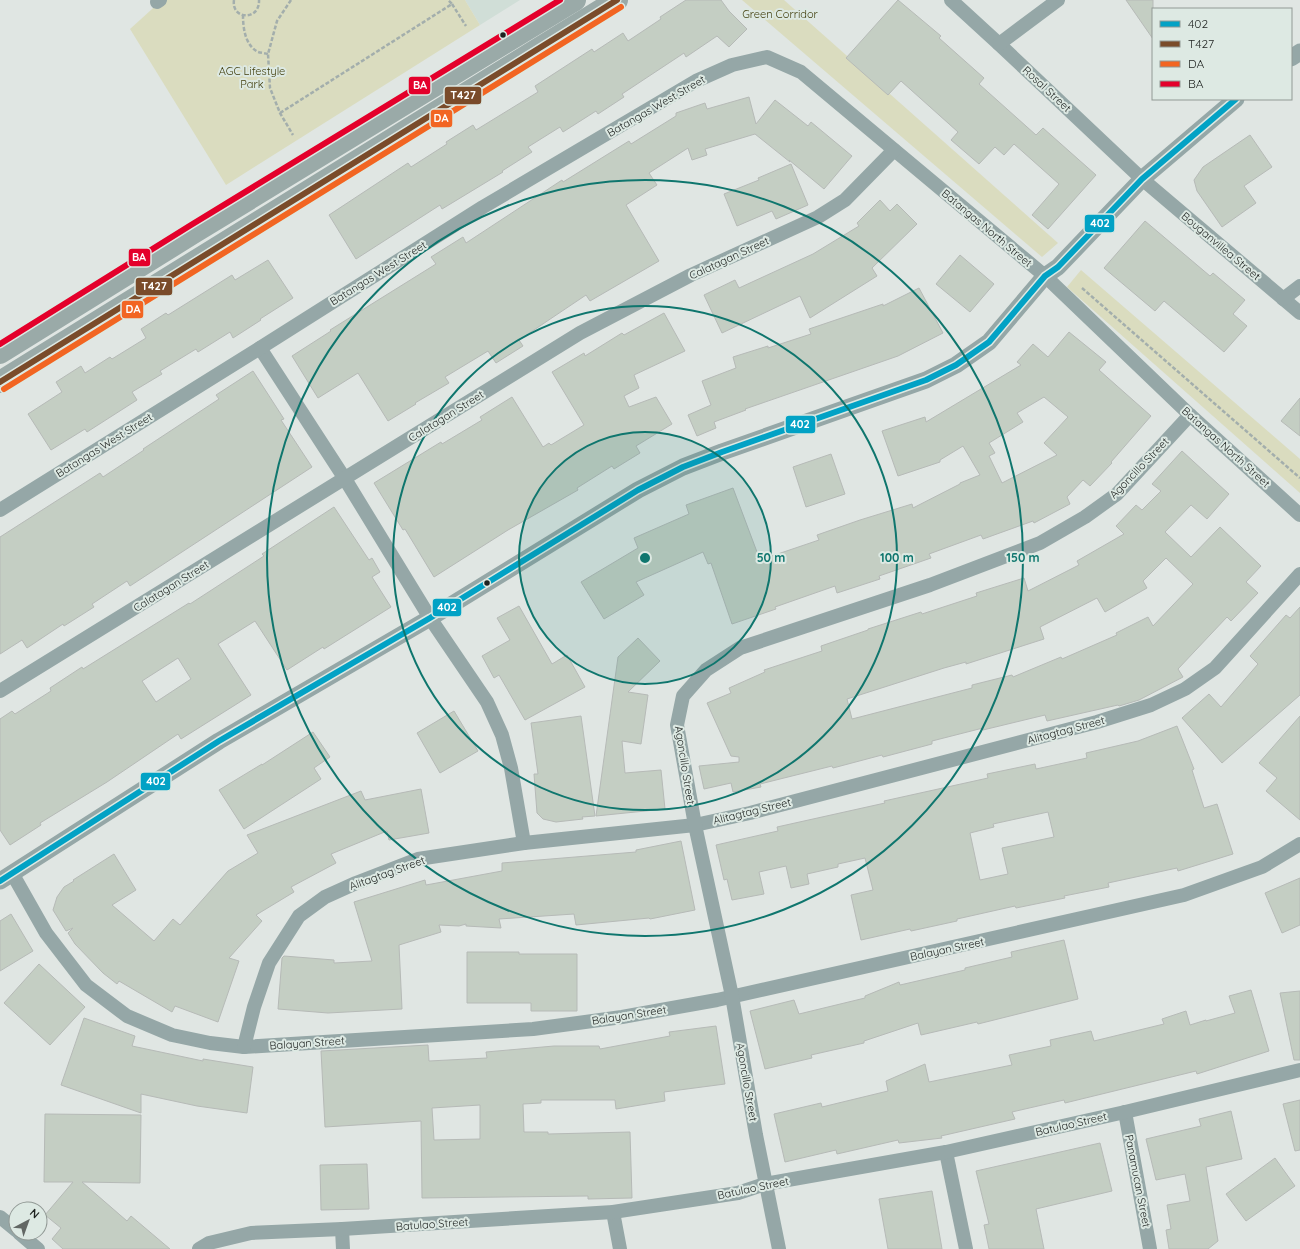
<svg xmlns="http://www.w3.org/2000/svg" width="1300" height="1249" viewBox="0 0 1300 1249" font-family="Quicksand,sans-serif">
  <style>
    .built { fill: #d0ded7 }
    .green { fill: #dadcbf }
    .building { fill: #c4cec3; stroke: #b6bab7; fill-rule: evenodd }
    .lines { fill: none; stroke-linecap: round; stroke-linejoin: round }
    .path { stroke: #a3aeac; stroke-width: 2.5; stroke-dasharray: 4 2; stroke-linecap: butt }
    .minor { stroke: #95a7a7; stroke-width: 14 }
    .tertiary { stroke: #95a7a7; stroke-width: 17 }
    .primary { stroke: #9aaaa8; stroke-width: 22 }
    .bus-1-casing { stroke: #dde9e3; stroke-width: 9 }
    .bus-2-casing { stroke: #dde9e3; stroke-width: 9 }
    .bus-3-casing { stroke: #dde9e3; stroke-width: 9 }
    .bus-4-casing { stroke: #dde9e3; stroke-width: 9 }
    .bus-1 { stroke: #02a2c5; stroke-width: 6 }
    .bus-2 { stroke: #7a4b2a; stroke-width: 6 }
    .bus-3 { stroke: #f26522; stroke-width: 6 }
    .bus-4 { stroke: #e4002b; stroke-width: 6 }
    .ring { fill: none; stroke: #0f766e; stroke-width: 2 }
    .bus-dot { fill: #1e2220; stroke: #dde9e3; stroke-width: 1.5 }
    .labels { text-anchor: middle; stroke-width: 4; stroke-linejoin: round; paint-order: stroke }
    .park-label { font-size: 11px; fill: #413e0c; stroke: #dde9e3 }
    .street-label { font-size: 11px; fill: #1e2220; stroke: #dde9e3 }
    .centre { fill: #0f766e; stroke: #dde9e3; stroke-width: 2 }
    .ring-label { font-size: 12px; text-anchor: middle; font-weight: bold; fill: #0f766e; stroke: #dde9e3; stroke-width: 4; stroke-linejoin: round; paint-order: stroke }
    .line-badge { stroke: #dde9e3; stroke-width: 1.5 }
    .badge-label { font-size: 11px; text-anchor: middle; font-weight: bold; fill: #fff }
  </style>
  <rect width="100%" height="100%" fill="#e0e6e3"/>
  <polygon class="built" points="465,0 520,0 480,25"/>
  <g class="green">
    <polygon points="162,0 465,0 480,25 226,185 130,29"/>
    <polygon points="742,0 784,0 1058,243 1042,257"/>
    <polygon points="1081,270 1300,459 1300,493 1067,287"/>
  </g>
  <g class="building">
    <polygon points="686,0 721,0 729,11 747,29 729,47 717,36 686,57 684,53 622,94 624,97 598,114 596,111 563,132 560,127 528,147 532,152 502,171 503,172 442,209 440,205 356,259 329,215 408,163 411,167 447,144 446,142 473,125 476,130 538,92 535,86 592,49 594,52 623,33 628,41 661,19 660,17"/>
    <polygon points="898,0 941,36 939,38 984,78 979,84 1036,135 1043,128 1096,175 1048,229 1032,215 1059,184 1014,144 1004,155 995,147 979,164 951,140 958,132 901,81 888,95 846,58"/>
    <polygon points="1126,0 1153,0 1153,39"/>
    <polygon points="749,97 756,124 775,100 808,126 811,122 852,156 824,189 789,160 790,162 755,134 705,149 707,155 692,160 688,148 649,173 657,185 626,205 659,261 590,301 586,295 519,340 523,346 496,363 488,351 445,377 449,383 415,403 416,404 388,421 358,373 318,398 292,356 331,331 330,330 436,264 431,257 463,237 466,243 562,180 563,182 629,141 631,144 676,116 676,113 705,103 707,109"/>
    <polygon points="1250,135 1272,167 1244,186 1256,203 1222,227 1197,191 1194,180 1203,167"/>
    <polygon points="791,164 808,205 776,219 772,211 737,226 724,194 759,180 758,178"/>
    <polygon points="880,200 890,211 897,204 917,224 872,268 877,276 810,318 800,296 722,333 704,295 735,280 739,288 813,254 859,226 857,223"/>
    <polygon points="1145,221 1210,276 1213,273 1245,300 1233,314 1247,326 1224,352 1164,301 1155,311 1104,268"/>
    <polygon points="960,255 994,284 970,312 936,284"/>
    <polygon points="268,260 293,298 260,319 261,320 233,338 230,332 198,352 196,349 160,371 162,374 132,392 137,400 87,432 85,429 51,450 28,414 62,392 56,382 81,366 85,373 110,357 112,359 146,338 141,329 166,313 168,315 232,275 235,280"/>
    <polygon points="919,288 943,333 898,356 745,409 746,410 714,422 716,428 697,436 688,415 711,405 702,381 736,368 733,357 768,346 768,348 811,334 809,329 883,304 883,306"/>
    <polygon points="664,313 685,351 634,375 639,388 624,396 629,407 656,397 672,424 636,446 640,453 614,469 612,466 577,488 578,490 508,530 434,577 405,529 403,530 374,483 441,442 442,444 482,420 480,417 512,397 543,447 549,443 551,445 584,425 552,372 584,353 585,356 622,333 624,335"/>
    <path d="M 1069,332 L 1106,362 L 1099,370 L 1151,416 L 1111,462 L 1112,463 L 1090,486 L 1083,480 L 1067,497 L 1070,504 L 1034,523 L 1033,521 L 983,539 L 981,535 L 929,554 L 931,558 L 879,576 L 880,579 L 837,593 L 835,586 L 775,607 L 776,609 L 732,624 L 711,563 L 708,564 L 703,552 L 636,582 L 644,595 L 604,619 L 581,582 L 638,548 L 634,538 L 689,514 L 686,505 L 733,488 L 760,560 L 819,540 L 817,535 L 860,520 L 912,504 L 913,508 L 960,484 L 960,483 L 980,475 L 963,446 L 940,460 L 940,462 L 898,476 L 882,431 L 925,417 L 926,422 L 1021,365 L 1017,362 L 1033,344 L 1048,357 ZM 1044,397 L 1068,417 L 1044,443 L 1057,455 L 1002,483 L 989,456 L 995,453 L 989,443 L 1023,422 L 1017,413 Z"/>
    <polygon points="253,371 284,419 281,420 312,467 130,586 127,581 92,604 94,607 64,626 63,624 27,648 22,640 0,654 0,537 100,473 103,477 144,450 143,449 219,399 216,395"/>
    <polygon points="1300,398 1300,436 1281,421"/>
    <path d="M 1182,451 L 1229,494 L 1207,519 L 1191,505 L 1165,532 L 1191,557 L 1220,527 L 1261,566 L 1246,582 L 1258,593 L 1231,621 L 1227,617 L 1178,669 L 1183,677 L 1139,700 L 1119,706 L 1118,705 L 1047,721 L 1045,715 L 983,730 L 983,728 L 932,741 L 932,744 L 883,757 L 882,755 L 833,768 L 832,766 L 760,784 L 761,787 L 733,792 L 731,783 L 704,789 L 699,766 L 739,762 L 739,757 L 731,756 L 707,703 L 731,693 L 729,688 L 765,672 L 764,670 L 822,651 L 821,646 L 868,630 L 868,629 L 921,612 L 922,614 L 977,596 L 976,593 L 1024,578 L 1028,591 L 1079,565 L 1077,561 L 1124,534 L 1116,526 L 1136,505 L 1142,510 L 1161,491 L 1152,484 ZM 1166,558 L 1193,584 L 1153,626 L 1148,617 L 1116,633 L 1117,635 L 1062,659 L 1061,657 L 1013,677 L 1012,675 L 972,685 L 972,688 L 852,719 L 847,699 L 944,668 L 966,662 L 966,664 L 1044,639 L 1040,627 L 1097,598 L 1105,612 L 1147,588 L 1143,581 Z"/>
    <polygon points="831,454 845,494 806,507 793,467"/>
    <path d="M 334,507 L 369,560 L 372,558 L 380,572 L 372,577 L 391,607 L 324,649 L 323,647 L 287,670 L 255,621 L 218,644 L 251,695 L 181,739 L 178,734 L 107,782 L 40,823 L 41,825 L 10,845 L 0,830 L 0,719 L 12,711 L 15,714 L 51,691 L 50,688 L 82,667 L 83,669 L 189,603 L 190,604 L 264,556 L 262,554 ZM 178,658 L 191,679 L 156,702 L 142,681 Z"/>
    <polygon points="519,606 552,664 567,655 585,687 525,720 499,675 494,678 482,656 510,640 497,618"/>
    <polygon points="1300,607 1300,695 1222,763 1182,718 1209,694 1221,707 1258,664 1250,656 1286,615 1290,618"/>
    <polygon points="638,638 660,661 628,692 648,695 641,744 622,741 625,773 661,770 665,809 596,816 618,657"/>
    <polygon points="454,711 478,751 440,773 417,733"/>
    <polygon points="581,716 595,816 582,817 583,819 556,822 543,819 537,813 534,774 538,774 531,723"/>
    <polygon points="1300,716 1300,820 1266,791 1277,778 1259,763"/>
    <path d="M 1177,726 L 1194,769 L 1192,770 L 1204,808 L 1217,804 L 1233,854 L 1178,871 L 1177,868 L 1108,883 L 1109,887 L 1064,896 L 1065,898 L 1016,908 L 1015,906 L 957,919 L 957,921 L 911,931 L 910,929 L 861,940 L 851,895 L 873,890 L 865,858 L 838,864 L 838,867 L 807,874 L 809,884 L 791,888 L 786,866 L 759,872 L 764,894 L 732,900 L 727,879 L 724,880 L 716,845 L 778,831 L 777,827 L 885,803 L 884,801 L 988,778 L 987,774 L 1035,764 L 1036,769 L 1087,758 L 1086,753 L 1138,741 ZM 1048,812 L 1054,837 L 1002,848 L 1008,874 L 980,880 L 970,833 L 994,827 L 993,824 Z"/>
    <polygon points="313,732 330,757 314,768 321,779 244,829 219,790 262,764 262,765"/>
    <polygon points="421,789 429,833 389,840 387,831 331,854 336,863 291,887 294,892 256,915 262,921 229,958 239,961 218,1022 175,1006 172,1012 119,981 117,984 103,973 75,944 68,933 73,928 66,931 53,910 57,897 64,887 74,881 73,880 114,854 136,890 112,905 154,941 173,919 180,925 228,871 258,853 247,835 361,791 365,800"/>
    <polygon points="681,841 695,910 650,919 649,918 576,925 574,914 499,919 501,928 466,926 466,924 459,926 439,925 441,932 399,945 402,1009 328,1013 278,1009 282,958 284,956 334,960 334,963 372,961 354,902 425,880 426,885 502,871 502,863 636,852 636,850"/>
    <polygon points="1300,878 1300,925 1282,933 1265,893"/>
    <polygon points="11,914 33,951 0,971 0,921"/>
    <polygon points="1064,940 1078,999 978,1024 977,1022 921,1035 918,1023 864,1041 864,1043 811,1055 812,1058 765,1069 750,1011 794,1000 799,1014 865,998 865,996 899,982 900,985 965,970 965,968 1012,957 1011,952"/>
    <polygon points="467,952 519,952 519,954 577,954 577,1011 531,1011 531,1003 467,1003"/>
    <polygon points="39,964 85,1007 50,1045 4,1003"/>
    <polygon points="1251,990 1269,1051 1197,1074 1196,1071 1065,1103 1064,1100 1012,1112 1015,1119 941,1136 942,1138 899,1143 898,1140 837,1154 836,1150 785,1162 774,1114 821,1103 822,1107 888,1091 886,1081 925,1064 929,1082 1012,1065 1009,1055 1051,1046 1050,1040 1091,1031 1094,1041 1164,1024 1162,1019 1186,1011 1190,1025 1206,1020 1206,1021 1235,1013 1229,996"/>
    <polygon points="1300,991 1300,1060 1294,1060 1280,993"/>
    <polygon points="84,1018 135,1036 132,1046 203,1061 203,1059 253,1067 247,1113 197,1106 141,1094 141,1113 61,1085"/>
    <path d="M 716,1026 L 725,1084 L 664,1092 L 665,1101 L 616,1109 L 615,1100 L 541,1100 L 541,1103 L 523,1104 L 524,1132 L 548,1132 L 548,1134 L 630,1132 L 632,1198 L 588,1199 L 588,1196 L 422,1198 L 421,1121 L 325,1127 L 321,1051 L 428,1045 L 429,1061 L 487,1058 L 486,1052 L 554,1046 L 599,1046 L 600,1049 L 670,1036 L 669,1032 ZM 480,1105 L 480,1139 L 434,1140 L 432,1108 Z"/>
    <polygon points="1300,1100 1300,1150 1295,1151 1283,1104"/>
    <polygon points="1231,1111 1242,1159 1206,1167 1218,1241 1208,1249 1169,1249 1166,1230 1171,1229 1167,1205 1190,1201 1185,1174 1156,1180 1146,1139 1201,1126 1199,1119"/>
    <polygon points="45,1114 141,1115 140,1183 82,1182 127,1221 131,1216 170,1249 63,1249 52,1239 61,1228 45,1215 73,1182 44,1182"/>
    <polygon points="1100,1143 1112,1191 1036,1209 1044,1249 989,1249 984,1225 989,1224 976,1171"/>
    <polygon points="1275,1158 1295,1186 1246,1221 1226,1194"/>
    <polygon points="367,1164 369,1209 321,1210 320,1165"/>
    <polygon points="932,1191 942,1249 888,1249 879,1199"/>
  </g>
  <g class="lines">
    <g class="path">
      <path d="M 234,0 C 231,20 260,21 259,0"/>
      <polyline points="291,0 277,21 268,54 270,88 280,113 293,135"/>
      <polyline points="452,4 466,26"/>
      <path d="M 243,15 C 243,28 245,45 258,52 C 261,53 265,53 268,54"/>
      <polyline points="280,113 452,4 448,0"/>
      <polyline points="1082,288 1300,478"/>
    </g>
    <g class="minor">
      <polyline points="951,0 999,44 1142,179 1300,313"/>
      <polyline points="157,2 160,0"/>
      <polyline points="999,44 1058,0"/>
      <polyline points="1283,299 1300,286"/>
      <polyline points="260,348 345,479 430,618 487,702 502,735 511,768 524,843"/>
      <polyline points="0,510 260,348 483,207 696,81 732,65 767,57 801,72 1045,276 1190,415 1300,515"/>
      <polyline points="0,691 580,333 691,275 818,217 845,200 894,150"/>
      <polyline points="12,873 46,933 86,985 127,1016 172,1035 210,1043 244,1047 533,1029 622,1017 717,1000 1184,895 1262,867 1300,844"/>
      <polyline points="244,1047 254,1007 269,963 299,916 325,897 356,883 418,859 524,843 695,825 750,813 1097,722 1151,705 1185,689 1215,668 1300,574"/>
      <polyline points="1125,1112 1150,1249"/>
      <polyline points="946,1152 966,1249"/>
      <polyline points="613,1212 620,1249"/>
      <polyline points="0,1217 16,1230"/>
      <polyline points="342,1229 343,1249"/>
      <polyline points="19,1233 38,1249"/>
      <polyline points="199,1249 209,1243 251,1233 342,1229 613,1212 738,1193 765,1184 946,1152 1125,1112 1300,1070"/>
      <polyline points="779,1249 756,1135 732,996 695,825 677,725 683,696 706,670 740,648 930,585 1040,543 1085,517 1117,494 1190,415"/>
    </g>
    <g class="tertiary">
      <polyline points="1291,58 1300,52"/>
      <polyline points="0,881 219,741 430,618 638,490 683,467 722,452 926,380 956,365 989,342 1045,276 1058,267 1142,179 1236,99"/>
    </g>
    <g class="primary">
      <polyline points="0,353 195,232 575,0"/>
      <polyline points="0,382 617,0"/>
    </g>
    <g class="bus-1-casing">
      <polyline id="bus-1" points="0,881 219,741 430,618 638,490 683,467 722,452 926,380 956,365 989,342 1045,276 1058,267 1142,179 1236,99"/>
    </g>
    <g class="bus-2-casing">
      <polyline id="bus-2" points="0,382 617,0"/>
    </g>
    <g class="bus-3-casing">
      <polyline id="bus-3" points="4,389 621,7"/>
    </g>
    <g class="bus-4-casing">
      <polyline id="bus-4" points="0,344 191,225 560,0"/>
    </g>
    <use href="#bus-1" class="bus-1"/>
    <use href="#bus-2" class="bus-2"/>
    <use href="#bus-3" class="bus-3"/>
    <use href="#bus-4" class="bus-4"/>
  </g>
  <circle cx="645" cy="558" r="126" fill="#0f766e" fill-opacity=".12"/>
  <g class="ring">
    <circle cx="645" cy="558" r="126"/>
    <circle cx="645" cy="558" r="252"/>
    <circle cx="645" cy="558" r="378"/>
  </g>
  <g class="bus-dot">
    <circle cx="503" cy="35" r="3.5"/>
    <circle cx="487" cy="583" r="3.5"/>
  </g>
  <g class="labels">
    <g class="park-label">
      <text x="780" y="18">Green Corridor</text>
      <text x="252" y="75">AGC Lifestyle<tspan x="252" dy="13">Park</tspan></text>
    </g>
    <g class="street-label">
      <text transform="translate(1047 89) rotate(43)" y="4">Rosal Street</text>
      <text transform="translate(656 106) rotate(-30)" y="4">Batangas West Street</text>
      <text transform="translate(987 228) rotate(40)" y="4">Batangas North Street</text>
      <text transform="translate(1221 246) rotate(40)" y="4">Bouganvillea Street</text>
      <text transform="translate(729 258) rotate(-25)" y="4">Calatagan Street</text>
      <text transform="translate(378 273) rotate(-32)" y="4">Batangas West Street</text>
      <text transform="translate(446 416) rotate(-32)" y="4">Calatagan Street</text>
      <text transform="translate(104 445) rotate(-32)" y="4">Batangas West Street</text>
      <text transform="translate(1226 447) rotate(42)" y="4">Batangas North Street</text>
      <text transform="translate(1139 468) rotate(-46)" y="4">Agoncillo Street</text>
      <text transform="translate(171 586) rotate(-32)" y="4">Calatagan Street</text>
      <text transform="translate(1066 730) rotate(-15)" y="4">Alitagtag Street</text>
      <text transform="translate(685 765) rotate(81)" y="4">Agoncillo Street</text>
      <text transform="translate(752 811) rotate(-14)" y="4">Alitagtag Street</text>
      <text transform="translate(387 873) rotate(-20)" y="4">Alitagtag Street</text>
      <text transform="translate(947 949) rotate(-12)" y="4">Balayan Street</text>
      <text transform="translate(629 1015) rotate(-9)" y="4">Balayan Street</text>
      <text transform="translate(307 1043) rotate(-4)" y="4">Balayan Street</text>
      <text transform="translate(747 1082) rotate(80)" y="4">Agoncillo Street</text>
      <text transform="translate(1071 1124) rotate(-13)" y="4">Batulao Street</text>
      <text transform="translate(1138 1181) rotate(79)" y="4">Panamucan Street</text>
      <text transform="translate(753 1188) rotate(-12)" y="4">Batulao Street</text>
      <text transform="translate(432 1224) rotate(-4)" y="4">Batulao Street</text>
    </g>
  </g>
  <circle cx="645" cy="558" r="6" class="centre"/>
  <g class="ring-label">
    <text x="771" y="562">50 m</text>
    <text x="897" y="562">100 m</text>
    <text x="1023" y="562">150 m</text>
  </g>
  <g class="line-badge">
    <rect x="408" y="76" width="23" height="19" rx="4" fill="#e4002b"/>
    <rect x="444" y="86" width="38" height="19" rx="4" fill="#7a4b2a"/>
    <rect x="430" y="109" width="23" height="19" rx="4" fill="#f26522"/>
    <rect x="1084" y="214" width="31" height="19" rx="4" fill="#02a2c5"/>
    <rect x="128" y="248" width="23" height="19" rx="4" fill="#e4002b"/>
    <rect x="135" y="277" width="38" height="19" rx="4" fill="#7a4b2a"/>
    <rect x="121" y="300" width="23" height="19" rx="4" fill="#f26522"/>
    <rect x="785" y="415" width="31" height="19" rx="4" fill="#02a2c5"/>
    <rect x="432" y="598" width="30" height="19" rx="4" fill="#02a2c5"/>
    <rect x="140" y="772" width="31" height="19" rx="4" fill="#02a2c5"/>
  </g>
  <g class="badge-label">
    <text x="420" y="89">BA</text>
    <text x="463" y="99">T427</text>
    <text x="441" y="122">DA</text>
    <text x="1100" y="227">402</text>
    <text x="139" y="261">BA</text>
    <text x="154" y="290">T427</text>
    <text x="133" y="313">DA</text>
    <text x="800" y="428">402</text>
    <text x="447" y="611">402</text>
    <text x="156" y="785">402</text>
  </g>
  <rect x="1152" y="8" width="140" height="92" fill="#dde9e3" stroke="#919995"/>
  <rect x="1160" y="21" width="20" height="6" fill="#02a2c5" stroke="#919995"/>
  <text x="1188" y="28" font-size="12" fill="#1e2220">402</text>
  <rect x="1160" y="41" width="20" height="6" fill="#7a4b2a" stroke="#919995"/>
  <text x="1188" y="48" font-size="12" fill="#1e2220">T427</text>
  <rect x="1160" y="61" width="20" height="6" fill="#f26522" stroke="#919995"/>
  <text x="1188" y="68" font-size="12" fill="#1e2220">DA</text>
  <rect x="1160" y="81" width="20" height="6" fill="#e4002b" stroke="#919995"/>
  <text x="1188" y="88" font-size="12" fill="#1e2220">BA</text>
  <g transform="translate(28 1221) rotate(41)"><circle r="19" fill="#dde9e3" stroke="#919995"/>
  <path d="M0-3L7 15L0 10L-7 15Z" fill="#626764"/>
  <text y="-6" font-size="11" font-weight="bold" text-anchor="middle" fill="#1e2220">N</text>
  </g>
</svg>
